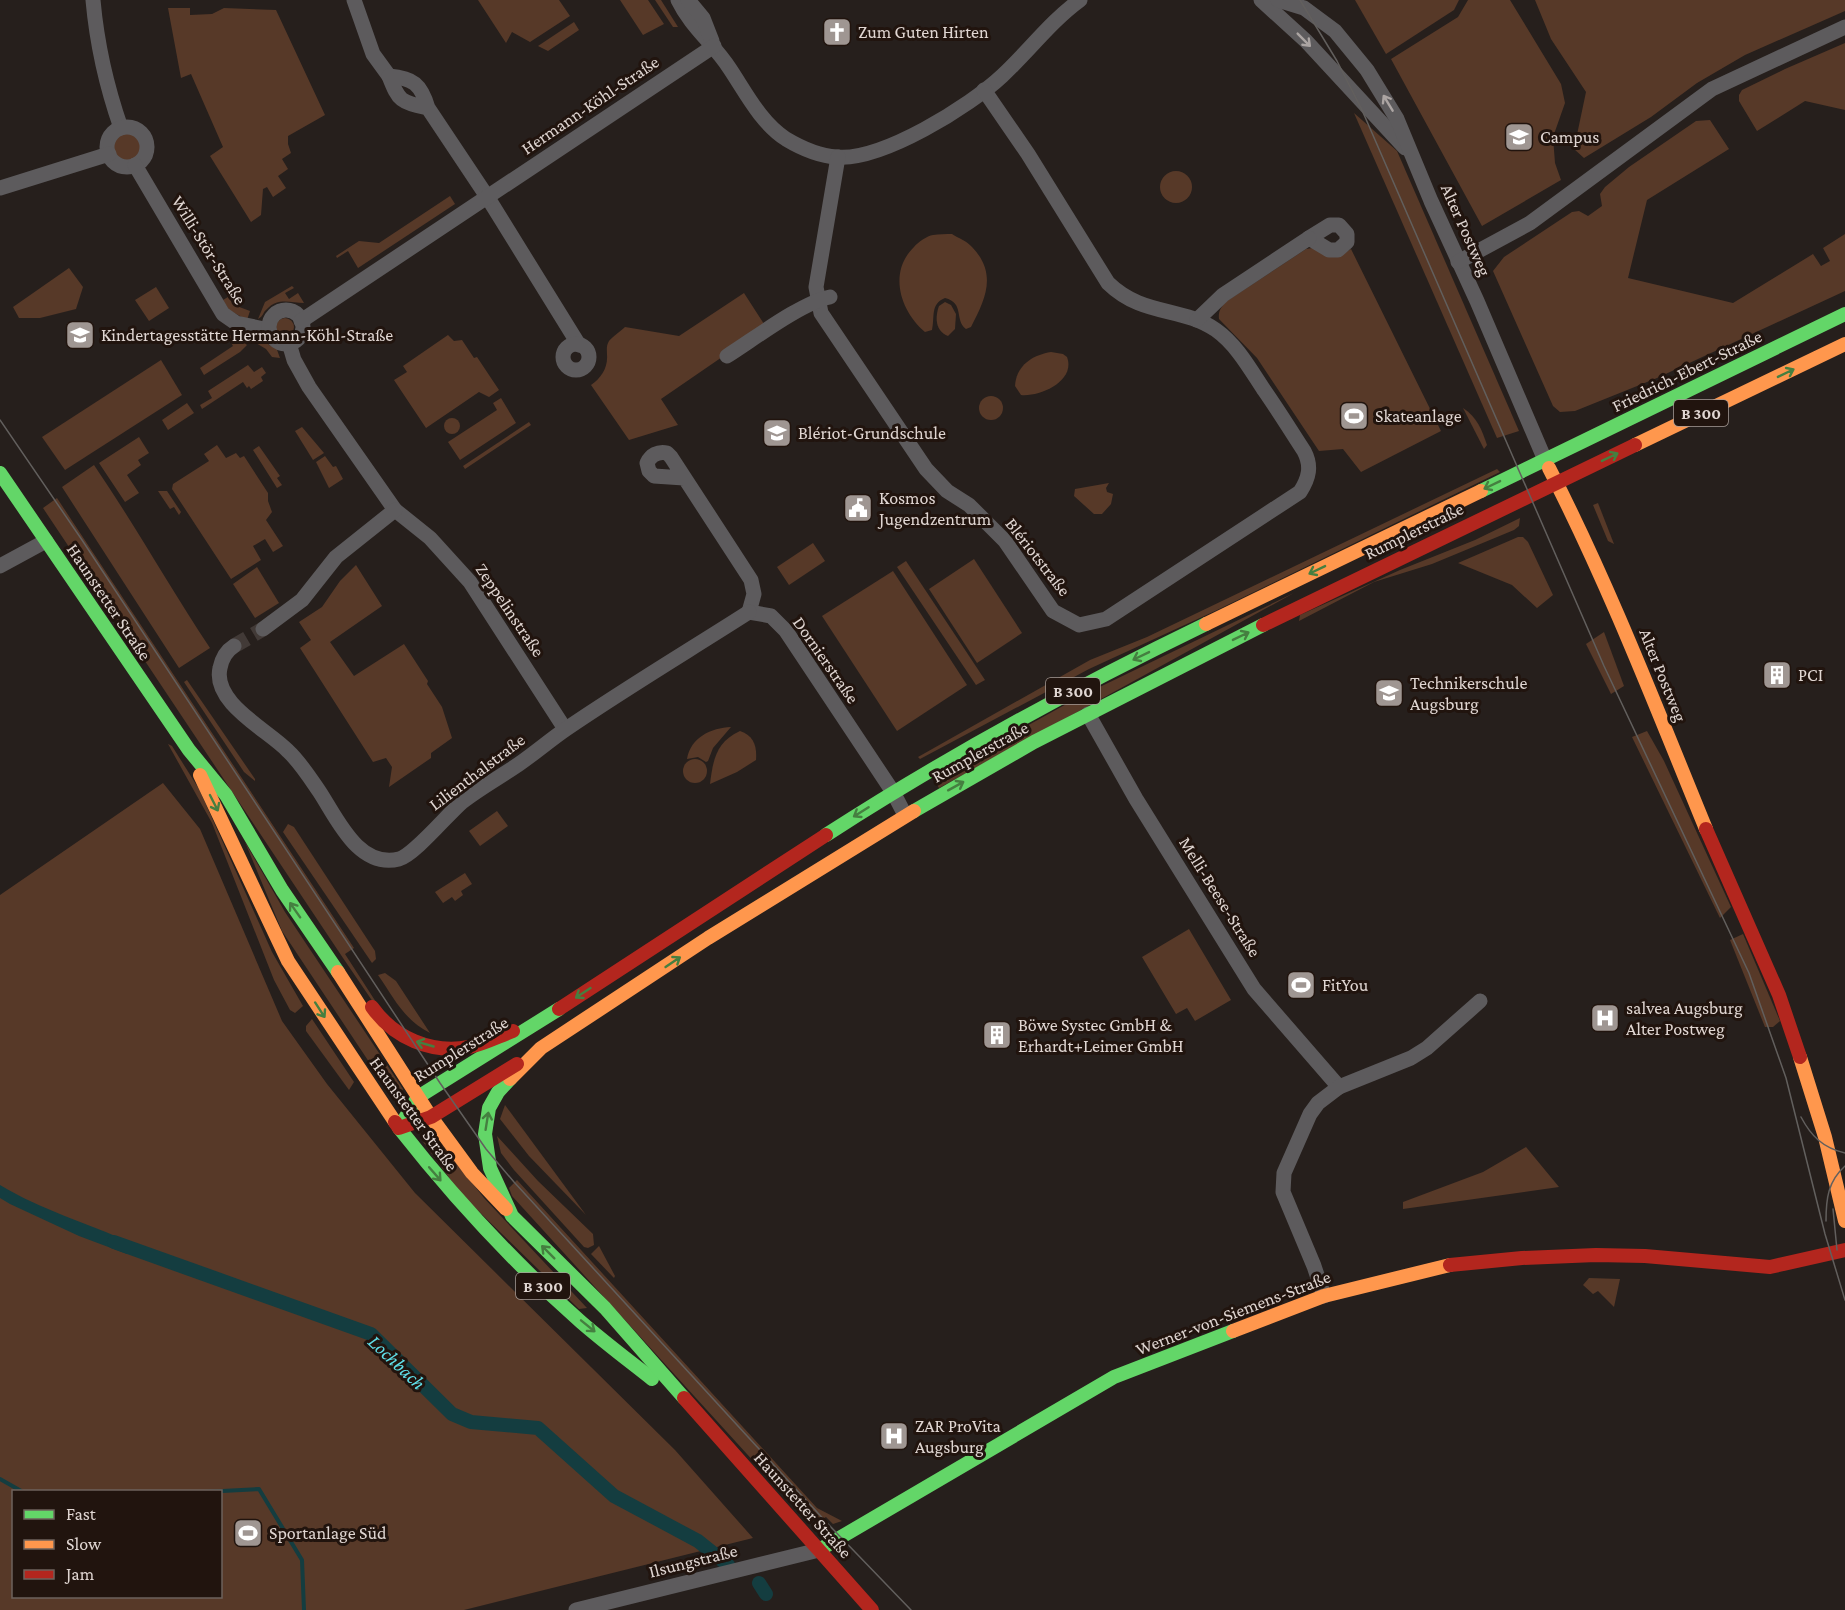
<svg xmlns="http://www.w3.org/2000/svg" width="1845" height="1610" viewBox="0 0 1845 1610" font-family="'Crimson Pro',serif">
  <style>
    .green { fill: #573928; fill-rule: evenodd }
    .water { fill: #143d40 }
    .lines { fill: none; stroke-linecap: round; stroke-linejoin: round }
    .stream { stroke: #143d40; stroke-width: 4 }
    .canal { stroke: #143d40; stroke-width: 14 }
    .street-tunnel { stroke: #423a37; stroke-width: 15; stroke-dasharray: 15 8; stroke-linecap: butt }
    .street { stroke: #5d5b5d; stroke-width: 15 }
    .fast { stroke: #63d668; stroke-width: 14 }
    .slow { stroke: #ff974d; stroke-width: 14 }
    .jam { stroke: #b3261e; stroke-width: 14 }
    .tram { stroke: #625f5d; stroke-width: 1.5 }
    .oneway { stroke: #aca5a3 }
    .oneway2 { stroke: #457f40 }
    .labels { text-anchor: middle; stroke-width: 6; stroke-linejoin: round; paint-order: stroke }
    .shield { fill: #21140e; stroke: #a79c97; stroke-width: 1.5 }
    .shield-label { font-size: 16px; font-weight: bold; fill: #e0d6d2 }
    .poi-label { font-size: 18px; fill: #e0d6d2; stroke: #21140e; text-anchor: start }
    .street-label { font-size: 18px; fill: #e0d6d2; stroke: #21140e }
    .water-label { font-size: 20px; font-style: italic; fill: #5fdde7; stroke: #21140e }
  </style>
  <rect width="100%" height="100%" fill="#261f1c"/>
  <g class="green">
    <polygon points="478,0 559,0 570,16 530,42 512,32 506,43"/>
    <polygon points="620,0 648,0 664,24 643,35"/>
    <polygon points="655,0 661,0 678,27 673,27"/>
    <polygon points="1355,0 1459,0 1454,10 1386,54"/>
    <polygon points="1468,0 1510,0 1561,84 1565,103 1553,137 1555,163 1561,180 1482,226 1391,59 1458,17"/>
    <polygon points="1535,0 1845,0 1845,11 1745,55 1697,83 1651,117 1584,158 1574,149 1586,92 1551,39"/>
    <polygon points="168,8 190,8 190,15 212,14 224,8 276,10 325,115 288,136 288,144 291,153 282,159 288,169 278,176 286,188 273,197 267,187 263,189 261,215 251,222 210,156 223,147 191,74 181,78"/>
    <polygon points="574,22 579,30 548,51 538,46"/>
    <polygon points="1845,43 1845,110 1805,101 1757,131 1739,101 1739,95 1742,90 1785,69"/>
    <polygon points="1354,113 1397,151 1519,431 1497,438"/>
    <polygon points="1710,120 1729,149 1647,200 1628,278 1733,303 1813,254 1821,266 1830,261 1823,248 1845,234 1845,291 1657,378 1575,411 1560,412 1553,406 1493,271 1504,257 1572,212 1579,211 1588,216 1602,206 1600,194 1605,187 1629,167 1696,121"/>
    <circle cx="127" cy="147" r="14"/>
    <circle cx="1176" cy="187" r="16"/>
    <polygon points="450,196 455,204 358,268 348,251 337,258 336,256 359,241 379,243"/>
    <path d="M 952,234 C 958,238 967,241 972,247 C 998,274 985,300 971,327 L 966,329 C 954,320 965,303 945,298 C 930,304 935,317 932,330 L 925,332 C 900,311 888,272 914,247 C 918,242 927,236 933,235 C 939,234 946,234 952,234 Z"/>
    <path d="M 1312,248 L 1338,257 L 1351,249 L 1441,431 L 1361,472 L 1343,449 L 1319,451 L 1257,358 L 1219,319 C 1218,311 1221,307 1227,301 L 1306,249 Z"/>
    <polygon points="69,268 83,287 76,309 40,318 19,318 13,307"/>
    <path d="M 292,286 L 294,288 L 285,293 L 289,299 L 298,293 L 304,303 C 291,303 278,297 267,309 C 262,313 264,316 258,319 L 265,302 Z"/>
    <polygon points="156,287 169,308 149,321 135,300"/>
    <path d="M 744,293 L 766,327 L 661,399 L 678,425 L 629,440 L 591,385 C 601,378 608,368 607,355 C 607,350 606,346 609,341 C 613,336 620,332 625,327 L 679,336 Z"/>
    <polygon points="228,297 234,305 250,311 247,320 229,310 223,300"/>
    <path d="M 945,302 L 951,305 L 956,314 L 955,329 L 948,336 C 935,331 935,317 939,306 Z"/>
    <circle cx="285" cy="327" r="9"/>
    <polygon points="225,333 241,340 247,345 240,352 204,375 200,368 233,346"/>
    <polygon points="448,335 454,341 462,340 474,358 477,357 499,390 489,397 479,392 426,428 394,380 407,372 403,366"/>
    <path d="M 257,336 L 265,337 C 266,344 269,346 276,347 L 280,358 L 272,357 L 266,349 L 256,343 Z"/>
    <path d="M 1051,352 L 1063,354 L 1067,357 C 1076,381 1040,397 1021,395 L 1015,386 C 1016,366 1032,355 1051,352 Z"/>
    <polygon points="161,360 182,395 65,470 42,437"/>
    <polygon points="248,365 254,372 262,367 266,373 261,377 263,381 251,389 249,386 247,388 243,382 202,409 200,405 212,398 208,391"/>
    <circle cx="991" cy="408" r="12"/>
    <polygon points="501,398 516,423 460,460 448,442 497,410 493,403"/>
    <polygon points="187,403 194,413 168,430 162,420"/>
    <path d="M 1463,408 C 1477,417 1482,430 1487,445 L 1484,449 Z"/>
    <circle cx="452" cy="426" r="8"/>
    <polygon points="529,422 531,425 465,469 463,466"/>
    <polygon points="302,427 324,453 313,460 295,431"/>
    <polygon points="139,437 149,453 138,460 141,465 127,475 139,493 125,502 99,463"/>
    <polygon points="217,445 226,458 236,453 240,458 244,456 268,493 268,501 272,512 266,520 283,546 273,552 265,539 253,546 261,560 231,579 172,489 173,484 209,461 204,454"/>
    <polygon points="259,446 280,476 277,478 282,485 277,488 253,450"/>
    <polygon points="325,456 333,467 336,466 343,479 329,488 316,462"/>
    <path d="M 94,465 C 135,525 170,588 210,648 L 179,668 L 62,487 Z"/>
    <polygon points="1497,469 1500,472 1215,611 1089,669 920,759 918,757 1090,660 1147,637"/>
    <polygon points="1109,483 1106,488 1107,492 1113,494 1111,504 1102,514 1094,514 1074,496 1075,489"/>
    <polygon points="158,491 167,491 181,512 179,515 174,507 170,509"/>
    <polygon points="57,498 354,948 345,954 385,1016 373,1002 343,958 43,508"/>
    <polygon points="1598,503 1614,544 1608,541 1593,505"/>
    <polygon points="1520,518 1519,526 1514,530 1432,564 1374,582 1299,621 1300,615 1400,570 1475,540"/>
    <polygon points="1518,537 1523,537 1528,542 1553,595 1537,608 1512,585 1458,563"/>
    <polygon points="813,543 825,561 789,585 777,567"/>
    <polygon points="974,559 1022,633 977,663 929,589"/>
    <polygon points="906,561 985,680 976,685 897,567"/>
    <polygon points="356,565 382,606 330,642 354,676 404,644 428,681 427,684 442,707 452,738 431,753 431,758 389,787 392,767 386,758 373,762 300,648 311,640 299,622 322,607 340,581"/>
    <polygon points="257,567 279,603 255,618 233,584"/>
    <polygon points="893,571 967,685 897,731 822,616"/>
    <polygon points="1294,593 939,788 933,778 1079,697"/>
    <polygon points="1604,632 1624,686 1611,694 1586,644"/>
    <polygon points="187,680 255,779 255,781 244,772 184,682"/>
    <path d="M 731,727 L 713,748 L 708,761 L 706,762 L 698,757 L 687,759 C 691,737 711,728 731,727 Z"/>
    <path d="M 740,731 C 754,736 757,746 756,760 L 737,772 L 710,784 C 713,760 716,742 740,731 Z"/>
    <polygon points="1647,731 1664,761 1731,907 1720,918 1632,737"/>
    <polygon points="168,744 172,746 199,789 272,952 303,1006 295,1013 290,1010 274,980 212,823"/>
    <circle cx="695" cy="771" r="12"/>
    <path d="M 163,783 L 200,829 L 282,1021 L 327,1084 L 415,1193 L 675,1450 L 753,1538 L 464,1610 L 0,1610 L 0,895 ZM 14,1492 L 220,1492 L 220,1596 L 14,1596 Z"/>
    <polygon points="497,811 508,826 480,846 469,831"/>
    <polygon points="288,824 294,827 375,951 376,959 372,963 283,832"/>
    <polygon points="245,842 285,912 403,1089 401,1096 397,1097 389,1092 282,931"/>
    <polygon points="465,873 472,884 461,891 463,895 455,901 452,897 443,903 435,892"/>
    <polygon points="1189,929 1231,1000 1195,1021 1187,1008 1176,1014 1142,957"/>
    <polygon points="1743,934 1780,1021 1773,1027 1765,1027 1730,940"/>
    <path d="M 385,973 L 396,981 L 430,1033 C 404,1020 394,998 378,975 Z"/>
    <polygon points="312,1019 354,1082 349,1090 306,1031 306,1026"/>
    <polygon points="505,1105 586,1215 529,1156 500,1119"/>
    <polygon points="426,1131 431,1131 484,1198 587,1308 579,1309 461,1194 421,1139"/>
    <polygon points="497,1136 538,1181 593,1234 594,1245 588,1248 584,1247 514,1170 501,1153"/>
    <polygon points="1526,1147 1559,1187 1403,1209 1403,1202 1483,1172"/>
    <polygon points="517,1180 817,1508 842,1521 833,1524 826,1517 821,1520 816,1515 811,1522 778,1488 512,1196 509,1188"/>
    <polygon points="599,1246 615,1276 614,1278 591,1254"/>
    <polygon points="1589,1278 1620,1279 1614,1307 1598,1291 1593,1294 1583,1285"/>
  </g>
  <path class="water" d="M 0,1185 C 41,1210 88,1223 131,1243 L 127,1254 L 79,1236 L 10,1204 L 0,1198 Z"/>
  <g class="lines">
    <g class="stream">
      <polyline points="0,1479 23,1492"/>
      <polyline points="203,1492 259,1489 302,1560 304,1610"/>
    </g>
    <g class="canal">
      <polyline points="114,1242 371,1334 452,1414 471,1422 538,1428 614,1496 698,1541 728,1565"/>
      <polyline points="759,1583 766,1594"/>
    </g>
    <polyline class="street-tunnel" points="234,646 263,629"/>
    <g class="street">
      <path d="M 93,0 C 97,45 106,85 121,128"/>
      <polyline points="354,0 373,54 389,76"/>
      <path d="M 678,0 C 691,27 714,44 730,69 C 746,93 761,123 786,139 C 801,148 820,156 837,157 C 882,161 970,106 1002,76 C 1029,51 1050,22 1080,0"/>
      <polyline points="688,0 703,18 712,41"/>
      <polyline points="1261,0 1306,41 1405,148"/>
      <polyline points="1278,0 1304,8 1335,31 1367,70 1397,119 1431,201 1477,301 1545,460"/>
      <path d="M 428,108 C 401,102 399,102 389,76 C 413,78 421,84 428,108 L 488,198 L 579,345"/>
      <circle cx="127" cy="147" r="20"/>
      <path d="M 838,157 L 816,287 L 821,313 L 926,469 L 947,491 L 969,505 L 1005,541 L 1053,611 L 1079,625 L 1106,619 L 1300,492 C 1309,478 1312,466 1304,451 C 1291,431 1278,410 1264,390 C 1250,369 1237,345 1216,330 C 1181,306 1143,317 1108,283 L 1028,154 L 984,90"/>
      <polyline points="135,165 223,314 236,323 269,330"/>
      <polyline points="0,188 109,154"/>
      <polygon points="1330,225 1339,225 1347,234 1347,242 1338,250 1329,250 1309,238"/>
      <polyline points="1458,262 1530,223 1712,89 1845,27"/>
      <circle cx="286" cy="327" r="17"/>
      <polyline points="1197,320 1223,295 1309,238"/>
      <polyline points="301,321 714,46"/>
      <polyline points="289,343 294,360 309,387 395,510 430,538 470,582 565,729"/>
      <circle cx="576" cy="357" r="13"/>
      <path d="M 727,356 C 754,339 801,303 830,297"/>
      <path d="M 684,478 L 654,476 L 649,471 L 647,463 C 651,455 658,451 667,453 L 671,457 L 751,580 L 754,594 L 749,612"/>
      <polyline points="0,566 46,541"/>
      <polyline points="749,612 771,616 786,631 893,792 905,815"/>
      <polyline points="263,629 302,600 336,557 395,510"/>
      <path d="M 234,646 C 226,651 222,658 220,668 C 212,703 268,730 288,751 C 300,762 310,778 319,791 C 337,818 358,869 399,859 C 414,855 447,815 462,802 C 480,788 500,777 519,764 C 535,753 550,740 566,729 C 626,688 688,651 749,612"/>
      <polyline points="1088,714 1136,799 1254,989 1339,1087"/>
      <polyline points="1324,1296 1314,1266 1283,1192 1284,1173 1310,1114 1318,1103 1339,1087 1411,1058 1427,1048 1480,1001"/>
      <polyline points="576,1610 819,1550"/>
    </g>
    <g class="fast">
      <polyline points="0,473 189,750 226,795 282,890 338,972"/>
      <polyline points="1481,491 1845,314"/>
      <polyline points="914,811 1034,742 1263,625"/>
      <path d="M 826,835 C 948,756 1076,687 1206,624"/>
      <path d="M 559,1009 L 418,1097 L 399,1128 C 454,1198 514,1263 581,1322 C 604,1342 628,1360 652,1379"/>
      <polyline points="510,1079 498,1092 489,1108 485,1134 490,1168 512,1216 605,1308 684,1398"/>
      <polyline points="819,1550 1114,1377 1233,1331"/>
    </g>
    <g class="slow">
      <polyline points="1635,445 1845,344"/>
      <path d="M 1549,468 C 1609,585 1656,707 1706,829"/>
      <polyline points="1206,624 1481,491"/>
      <polyline points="200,775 288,961 395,1122"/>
      <polyline points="338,972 431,1117 472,1173 506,1209"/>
      <polyline points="1800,1057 1825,1137 1845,1221"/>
      <polyline points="510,1079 541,1048 708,938 914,811"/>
      <polyline points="1233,1331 1324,1296 1450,1265"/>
    </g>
    <g class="jam">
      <polyline points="1263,625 1635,445"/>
      <polyline points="1706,829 1779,995 1800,1057"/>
      <path d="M 372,1007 C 394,1038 431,1054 469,1047 C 484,1044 499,1036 513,1031"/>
      <polyline points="559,1009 826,835"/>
      <polyline points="395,1122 399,1128 431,1117 517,1064"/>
      <polyline points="1450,1265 1522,1258 1596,1255 1645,1256 1770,1267 1845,1250"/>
      <polyline points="684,1398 872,1610"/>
    </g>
    <g class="tram">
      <polyline points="1300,0 1337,61 1362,110 1604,666 1749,973 1786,1078 1825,1234 1845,1300"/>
      <polyline points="0,420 82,540 440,1083 486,1149 514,1182 828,1524 911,1610"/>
      <path d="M 1801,1117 C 1811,1136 1823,1148 1845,1153"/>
      <polyline points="1833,1209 1837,1250"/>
      <path d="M 1826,1221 C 1826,1199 1828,1181 1845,1166"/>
    </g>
  </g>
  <defs><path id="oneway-shaft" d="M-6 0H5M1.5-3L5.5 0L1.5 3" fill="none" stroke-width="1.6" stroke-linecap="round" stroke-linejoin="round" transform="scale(1.5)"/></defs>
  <g class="oneway">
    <use href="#oneway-shaft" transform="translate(1304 40) rotate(45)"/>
    <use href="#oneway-shaft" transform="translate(1388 103) rotate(-121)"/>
  </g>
  <g class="oneway2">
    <use href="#oneway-shaft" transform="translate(1786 373) rotate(-26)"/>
    <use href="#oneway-shaft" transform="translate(1610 457) rotate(-26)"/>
    <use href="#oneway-shaft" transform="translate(1492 485) rotate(154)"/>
    <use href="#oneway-shaft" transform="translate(1317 570) rotate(154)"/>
    <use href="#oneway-shaft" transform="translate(1241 636) rotate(-26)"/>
    <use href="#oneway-shaft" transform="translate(1141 656) rotate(154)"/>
    <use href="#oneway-shaft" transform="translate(956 786) rotate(-29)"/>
    <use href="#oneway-shaft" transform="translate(214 803) rotate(63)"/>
    <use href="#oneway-shaft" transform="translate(861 812) rotate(148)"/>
    <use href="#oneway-shaft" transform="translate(295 910) rotate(-125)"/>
    <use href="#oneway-shaft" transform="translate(673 962) rotate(-34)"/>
    <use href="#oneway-shaft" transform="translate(583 993) rotate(147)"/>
    <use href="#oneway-shaft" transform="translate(320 1010) rotate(57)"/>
    <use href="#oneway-shaft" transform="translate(425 1044) rotate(-164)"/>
    <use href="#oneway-shaft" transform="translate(487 1121) rotate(-81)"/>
    <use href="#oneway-shaft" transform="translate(435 1174) rotate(49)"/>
    <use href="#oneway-shaft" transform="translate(548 1252) rotate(-135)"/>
    <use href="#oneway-shaft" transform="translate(588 1326) rotate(39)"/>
  </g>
  <defs>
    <g id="church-square" transform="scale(1.5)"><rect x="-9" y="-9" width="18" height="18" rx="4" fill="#9f9692" stroke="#21140e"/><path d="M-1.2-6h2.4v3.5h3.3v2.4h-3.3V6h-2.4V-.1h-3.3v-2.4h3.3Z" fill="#fff"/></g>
    <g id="university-square" transform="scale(1.5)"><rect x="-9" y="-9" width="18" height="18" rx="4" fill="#9f9692" stroke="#21140e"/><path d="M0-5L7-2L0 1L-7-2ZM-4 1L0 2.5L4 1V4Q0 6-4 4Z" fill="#fff"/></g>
    <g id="school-square" transform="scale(1.5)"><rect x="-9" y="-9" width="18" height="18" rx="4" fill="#9f9692" stroke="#21140e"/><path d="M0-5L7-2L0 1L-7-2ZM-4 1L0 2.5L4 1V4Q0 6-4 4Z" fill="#fff"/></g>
    <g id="stadium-square" transform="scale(1.5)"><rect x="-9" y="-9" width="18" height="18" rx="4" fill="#9f9692" stroke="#21140e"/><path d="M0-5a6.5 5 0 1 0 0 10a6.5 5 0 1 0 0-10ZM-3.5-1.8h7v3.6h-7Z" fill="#fff"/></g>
    <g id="civic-square" transform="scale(1.5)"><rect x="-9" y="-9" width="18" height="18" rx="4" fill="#9f9692" stroke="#21140e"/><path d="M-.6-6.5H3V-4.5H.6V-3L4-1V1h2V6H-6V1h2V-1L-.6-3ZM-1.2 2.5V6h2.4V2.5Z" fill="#fff"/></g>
    <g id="building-square" transform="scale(1.5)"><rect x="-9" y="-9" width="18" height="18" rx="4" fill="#9f9692" stroke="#21140e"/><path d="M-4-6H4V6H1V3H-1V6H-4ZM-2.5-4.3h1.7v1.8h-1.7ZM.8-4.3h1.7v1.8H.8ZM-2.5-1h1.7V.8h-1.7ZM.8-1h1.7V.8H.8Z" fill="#fff"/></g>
    <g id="hospital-square" transform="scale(1.5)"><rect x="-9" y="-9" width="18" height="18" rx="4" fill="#9f9692" stroke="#21140e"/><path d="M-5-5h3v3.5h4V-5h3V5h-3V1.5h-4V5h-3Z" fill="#fff"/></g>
  </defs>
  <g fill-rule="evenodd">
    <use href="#church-square" x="837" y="32"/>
    <use href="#university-square" x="1519" y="137"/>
    <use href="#school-square" x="80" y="335"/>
    <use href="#stadium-square" x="1354" y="416"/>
    <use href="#school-square" x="777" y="433"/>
    <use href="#civic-square" x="858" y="508"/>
    <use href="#building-square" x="1777" y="675"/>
    <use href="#school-square" x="1389" y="693"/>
    <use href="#stadium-square" x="1301" y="985"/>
    <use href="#hospital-square" x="1605" y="1018"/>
    <use href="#building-square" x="997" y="1035"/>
    <use href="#hospital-square" x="894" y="1436"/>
    <use href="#stadium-square" x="248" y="1533"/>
  </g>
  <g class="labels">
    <g class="shield">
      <rect x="1674" y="400" width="54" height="26" rx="4.5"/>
      <rect x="1046" y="678" width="54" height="26" rx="4.5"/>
      <rect x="516" y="1273" width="54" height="26" rx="4.5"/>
    </g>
    <g class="shield-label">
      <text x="1701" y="419">B 300</text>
      <text x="1073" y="697">B 300</text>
      <text x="543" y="1292">B 300</text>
    </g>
    <g class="poi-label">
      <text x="858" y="38">Zum Guten Hirten</text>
      <text x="1540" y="143">Campus</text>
      <text x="101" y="341">Kindertagesstätte Hermann-Köhl-Straße</text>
      <text x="1375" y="422">Skateanlage</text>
      <text x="798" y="439">Blériot-Grundschule</text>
      <text x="879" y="504">Kosmos<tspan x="879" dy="21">Jugendzentrum</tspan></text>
      <text x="1798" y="681">PCI</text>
      <text x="1410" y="689">Technikerschule<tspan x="1410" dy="21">Augsburg</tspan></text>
      <text x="1322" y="991">FitYou</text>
      <text x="1626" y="1014">salvea Augsburg<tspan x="1626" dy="21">Alter Postweg</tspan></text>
      <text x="1018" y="1031">Böwe Systec GmbH &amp;<tspan x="1018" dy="21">Erhardt+Leimer GmbH</tspan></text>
      <text x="915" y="1432">ZAR ProVita<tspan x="915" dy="21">Augsburg</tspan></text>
      <text x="269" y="1539">Sportanlage Süd</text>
    </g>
    <g class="street-label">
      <text transform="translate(590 105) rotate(-34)" y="6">Hermann-Köhl-Straße</text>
      <text transform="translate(1466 230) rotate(66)" y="6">Alter Postweg</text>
      <text transform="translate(209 250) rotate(58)" y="6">Willi-Stör-Straße</text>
      <text transform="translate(1687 371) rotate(-26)" y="6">Friedrich-Ebert-Straße</text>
      <text transform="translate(1414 531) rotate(-26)" y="6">Rumplerstraße</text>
      <text transform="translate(1038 557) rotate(52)" y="6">Blériotstraße</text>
      <text transform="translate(109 602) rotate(56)" y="6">Haunstetter Straße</text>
      <text transform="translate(510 610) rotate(56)" y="6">Zeppelinstraße</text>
      <text transform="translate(826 660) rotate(55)" y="6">Dornierstraße</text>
      <text transform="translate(1663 675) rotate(68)" y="6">Alter Postweg</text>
      <text transform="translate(980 752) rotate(-29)" y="6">Rumplerstraße</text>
      <text transform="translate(477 772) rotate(-37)" y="6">Lilienthalstraße</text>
      <text transform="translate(1220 897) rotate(58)" y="6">Melli-Beese-Straße</text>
      <text transform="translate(461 1049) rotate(-32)" y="6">Rumplerstraße</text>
      <text transform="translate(414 1114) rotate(54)" y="6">Haunstetter Straße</text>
      <text transform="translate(1233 1313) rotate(-21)" y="6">Werner-von-Siemens-Straße</text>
      <text transform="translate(803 1505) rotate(48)" y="6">Haunstetter Straße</text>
      <text transform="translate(693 1561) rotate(-14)" y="6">Ilsungstraße</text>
    </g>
    <g class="water-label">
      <text transform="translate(397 1362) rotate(43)" y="7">Lochbach</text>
    </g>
  </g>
  <rect x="12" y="1490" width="210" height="108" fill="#21140e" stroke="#6d625c" stroke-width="1.5"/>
  <rect x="24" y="1510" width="30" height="9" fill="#63d668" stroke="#6d625c" stroke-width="1.5"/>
  <text x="66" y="1520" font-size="18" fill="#e0d6d2">Fast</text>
  <rect x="24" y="1540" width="30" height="9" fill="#ff974d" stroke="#6d625c" stroke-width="1.5"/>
  <text x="66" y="1550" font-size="18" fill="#e0d6d2">Slow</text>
  <rect x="24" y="1570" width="30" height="9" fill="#b3261e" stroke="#6d625c" stroke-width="1.5"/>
  <text x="66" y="1580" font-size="18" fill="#e0d6d2">Jam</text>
</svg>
